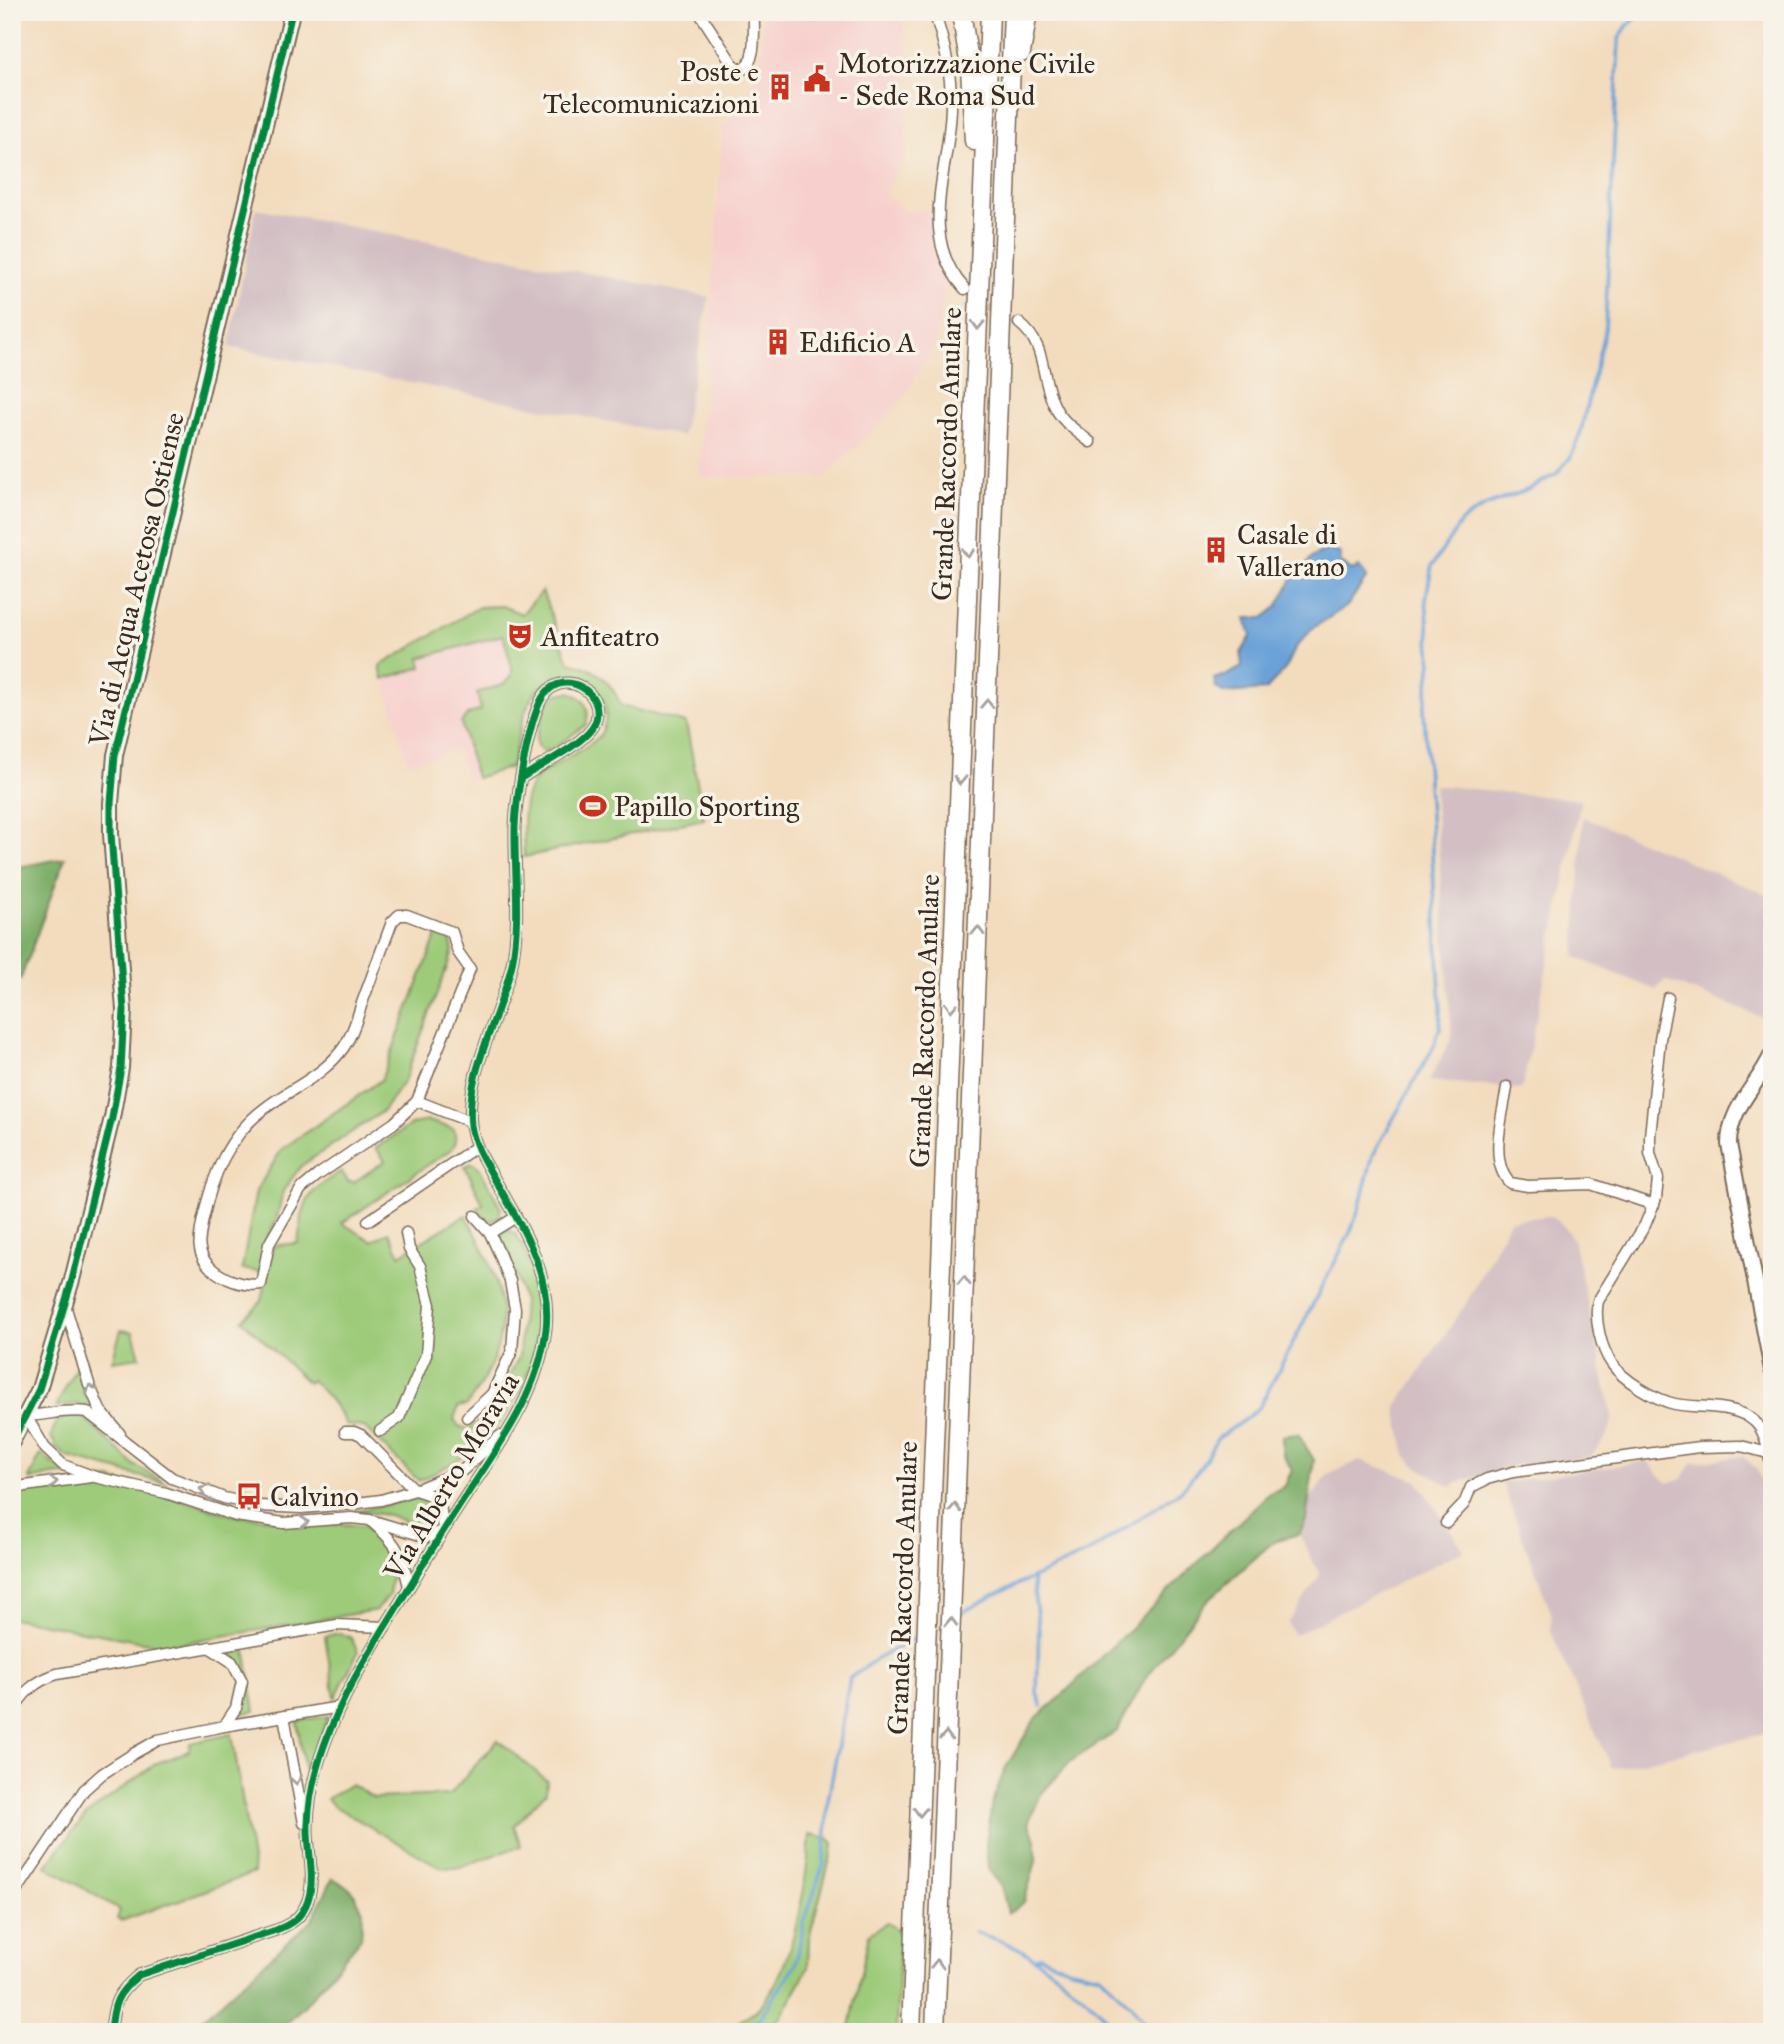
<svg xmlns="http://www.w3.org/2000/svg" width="1784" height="2044" viewBox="0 0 1784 2044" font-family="'IM FELL Great Primer',serif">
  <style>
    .built { fill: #f7d0cd }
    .industrial { fill: #d2bec3 }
    .green { fill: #9dcb79; stroke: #6c7a4c; stroke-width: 2 }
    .forest { fill: #7eaf69; stroke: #5c6c44; stroke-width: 2 }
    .water { fill: #69a1d8; stroke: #52667b; stroke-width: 2 }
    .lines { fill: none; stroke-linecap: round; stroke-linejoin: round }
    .stream { stroke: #69a1d8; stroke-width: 3.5 }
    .street-tunnel { stroke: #ceb89d; stroke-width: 10; stroke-dasharray: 10 5; stroke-linecap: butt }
    .street-casing { stroke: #7b6856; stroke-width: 13 }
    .secondary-casing { stroke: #7b6856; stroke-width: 18 }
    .highway-casing { stroke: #7b6856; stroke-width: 21 }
    .street { stroke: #fff; stroke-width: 10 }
    .secondary { stroke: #fff; stroke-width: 14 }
    .highway { stroke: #fff; stroke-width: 18 }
    .cycleway-casing { stroke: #f7f3e8; stroke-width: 11 }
    .cycleway { stroke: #00873e; stroke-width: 7 }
    .oneway { stroke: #a79f9a }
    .labels { text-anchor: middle; stroke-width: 7; stroke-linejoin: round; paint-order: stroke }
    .poi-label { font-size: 28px; fill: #3b2a1e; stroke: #f7f3e8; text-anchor: start }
    .street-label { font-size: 28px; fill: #3b2a1e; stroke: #f7f3e8 }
  </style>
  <rect width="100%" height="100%" fill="#f7f3e8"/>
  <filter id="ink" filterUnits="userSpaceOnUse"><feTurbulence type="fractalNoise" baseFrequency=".0143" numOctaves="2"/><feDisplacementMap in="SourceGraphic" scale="14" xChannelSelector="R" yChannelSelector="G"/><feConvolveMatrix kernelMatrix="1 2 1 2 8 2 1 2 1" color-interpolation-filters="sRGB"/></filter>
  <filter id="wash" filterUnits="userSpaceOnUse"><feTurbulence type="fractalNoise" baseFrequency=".00686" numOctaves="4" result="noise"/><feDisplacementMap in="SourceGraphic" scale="28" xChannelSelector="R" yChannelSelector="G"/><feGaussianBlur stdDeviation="1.57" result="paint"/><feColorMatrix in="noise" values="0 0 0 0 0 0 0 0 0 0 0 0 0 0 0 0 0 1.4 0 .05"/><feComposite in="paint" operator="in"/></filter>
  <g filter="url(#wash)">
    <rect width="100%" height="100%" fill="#f3dcbd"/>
    <g class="built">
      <polygon points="762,12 899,12 903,22 908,52 907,151 903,163 884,194 905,211 935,210 932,248 948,278 935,347 895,410 824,477 699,477 723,127 761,72"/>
      <polygon points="495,606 510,608 524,615 544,664 511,767 467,781 458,750 408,764 380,666 479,607"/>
    </g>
    <g class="industrial">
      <polygon points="256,208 709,297 682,436 229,347"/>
      <polygon points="1434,785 1581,800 1522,1089 1429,1081 1452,1037"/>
      <polygon points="1583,817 1772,897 1772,1007 1769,1020 1665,980 1656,990 1575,957"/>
      <polygon points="1549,1216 1561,1223 1573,1239 1613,1420 1607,1436 1590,1457 1516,1465 1459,1482 1451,1487 1415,1465 1406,1456 1396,1407 1467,1302 1510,1220"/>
      <polygon points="1742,1456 1756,1468 1770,1501 1772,1516 1772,1732 1612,1769 1550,1630 1552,1615 1502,1483 1647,1461 1667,1483 1683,1478 1692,1463"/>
      <polygon points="1360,1460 1417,1481 1464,1550 1294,1635 1288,1623 1320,1575 1299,1534 1306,1520 1308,1502 1328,1475"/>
    </g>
    <g class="green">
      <path d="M 542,591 L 569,662 C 595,667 612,681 621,706 L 686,723 L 704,819 L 524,857 C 524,833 519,801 534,781 C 544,768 584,751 599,737 C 629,688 555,655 531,699 C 520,719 517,746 511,767 L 476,778 L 461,723 L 467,715 L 481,710 L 477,693 L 504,684 L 512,676 L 512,667 L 503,635 L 420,658 L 422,667 L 383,679 L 380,666 L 479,607 L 502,606 L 522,614 Z"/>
      <path d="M 569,692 C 585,697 591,709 586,725 L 551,750 L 542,751 L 537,746 L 536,739 L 547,705 L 558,694 Z"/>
      <polygon points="438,932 450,937 453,951 404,1081 383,1111 301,1166 283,1191 276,1222 267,1238 260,1272 242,1269 256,1191 282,1149 381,1080"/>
      <path d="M 428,1121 L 454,1129 L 456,1141 L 453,1148 L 342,1223 L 372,1241 L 389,1232 L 400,1255 L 466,1215 C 506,1290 520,1332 467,1405 L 458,1407 L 454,1419 L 459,1427 L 469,1429 L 490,1412 L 519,1357 L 523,1300 L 515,1272 L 500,1241 L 500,1233 L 505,1229 L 515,1233 C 557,1299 539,1390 483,1442 C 465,1459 440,1469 419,1481 L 364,1427 L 346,1425 C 337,1406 326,1394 311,1380 L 308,1383 L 242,1320 L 262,1301 L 273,1246 L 298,1243 C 304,1200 304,1195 341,1171 L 348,1181 L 354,1182 L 385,1161 L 376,1148 L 412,1124 Z"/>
      <polygon points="472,1163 479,1167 501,1208 499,1217 490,1221 483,1216 477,1208 483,1204 465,1166"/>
      <polygon points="121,1330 133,1332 140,1357 112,1361"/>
      <path d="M 78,1363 L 102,1420 C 87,1402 78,1402 56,1407 Z"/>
      <path d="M 77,1414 L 84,1418 L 134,1465 L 168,1484 L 65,1456 L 57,1448 L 51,1437 C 55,1420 60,1417 77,1414 Z"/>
      <polygon points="41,1454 53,1464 68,1471 68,1474 52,1475 32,1480 29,1478"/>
      <polygon points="110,1479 236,1516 365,1526 393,1565 389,1595 376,1610 164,1646 12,1618 12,1508 25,1486"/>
      <polygon points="418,1498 431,1502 434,1509 435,1517 422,1528 389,1515 355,1511"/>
      <polygon points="340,1633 351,1638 358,1652 335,1698 325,1636"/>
      <path d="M 245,1648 L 255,1711 L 240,1714 C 254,1692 248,1667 229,1651 Z"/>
      <polygon points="328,1716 306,1780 297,1721"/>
      <polygon points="232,1734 254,1873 121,1921 117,1919 120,1910 46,1866 86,1815 157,1763 189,1751 190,1743"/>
      <polygon points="498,1740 547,1781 546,1792 514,1826 521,1846 457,1868 440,1867 334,1806 327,1799 351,1784 374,1798 449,1795"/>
      <path d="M 810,1834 L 828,1838 L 833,1843 L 832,1852 L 809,1938 L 808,1968 L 781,2017 L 767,2032 L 719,2032 C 730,2026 743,2020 753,2013 C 792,1982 807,1882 810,1834 Z"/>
      <polygon points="887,1923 900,1931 896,2032 849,2032 869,1934"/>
    </g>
    <g class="forest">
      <polygon points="65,858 21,978 12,986 12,868"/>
      <polygon points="1298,1434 1314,1460 1306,1520 1299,1534 1274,1541 1206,1602 1145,1679 1117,1731 1070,1762 1041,1794 1028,1823 1036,1839 1036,1861 1024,1902 1008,1913 1001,1886 988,1869 986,1843 992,1802 1005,1769 1035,1719 1055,1702 1267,1495 1285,1486 1292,1470 1283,1454 1282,1436"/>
      <polygon points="333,1878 352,1890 363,1911 361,1938 304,2006 276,2032 196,2032 198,2023 311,1921"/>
    </g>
    <polygon class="water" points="1329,549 1341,554 1340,562 1352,570 1359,567 1367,577 1347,606 1313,628 1296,647 1286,668 1266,690 1224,693 1216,687 1214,679 1229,674 1242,667 1241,653 1251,636 1246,618 1263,618 1277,607 1291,581 1313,557"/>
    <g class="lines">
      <g class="stream">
        <polyline points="1032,1578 1039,1629 1037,1693 1042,1706"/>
        <polyline points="957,1615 993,1596 1089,1552 1181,1491 1202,1465 1217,1439 1248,1417 1260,1406 1350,1233 1358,1212 1373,1155 1434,1046 1440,1028 1441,1009 1424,711 1431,663 1426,598 1432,566 1461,522 1485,506 1527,490 1556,474 1570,458 1580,434 1605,329 1619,39 1627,26 1644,12"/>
        <path d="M 975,1932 C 989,1937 1003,1941 1016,1947 C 1036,1957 1111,2012 1113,2032"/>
        <polyline points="1034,1959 1040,1956 1071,1969 1100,1975 1128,2002 1153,2032"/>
        <polyline points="737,2032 760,2018 796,1964 804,1922 824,1863 828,1801 850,1678 875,1660 919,1636"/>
      </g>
    </g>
  </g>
  <g filter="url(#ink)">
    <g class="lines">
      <polyline class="street-tunnel" points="976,298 1019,323"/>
      <g class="street-casing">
        <g id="street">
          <path d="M 699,12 L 734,66 L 742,70 C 758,61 753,29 754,12"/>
          <path d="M 934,12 C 945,44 952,74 951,107 C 950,170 916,236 965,289"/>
          <path d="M 1019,323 C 1049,347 1039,377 1055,407 C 1062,422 1078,432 1090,442"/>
          <path d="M 399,915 L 407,915 L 452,932 L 458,952 L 470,969 L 417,1101 L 394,1123 L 318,1175 L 301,1189 L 269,1244 L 261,1284 C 244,1287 223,1279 211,1268 C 195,1253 199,1239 203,1219 C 212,1177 228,1136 264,1109 C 291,1088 324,1076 344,1047 C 353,1034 357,1018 362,1003 C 372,976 382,949 392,922 Z"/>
          <path d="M 1668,998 L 1660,1039 L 1650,1136 L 1650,1153 L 1658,1179 L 1656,1198 L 1645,1225 L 1598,1301 C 1594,1319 1601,1349 1612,1364 C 1623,1380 1656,1400 1675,1404 C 1700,1409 1734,1403 1754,1421 C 1768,1433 1768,1455 1772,1471"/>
          <path d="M 1507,1087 C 1503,1115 1488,1161 1510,1183 L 1528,1186 L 1591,1184 L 1654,1205"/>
          <polyline points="417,1101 471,1122"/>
          <polyline points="368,1221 476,1147"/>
          <polyline points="490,1233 516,1217"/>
          <polyline points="65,1305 89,1384 100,1410 120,1434"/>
          <polyline points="467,1417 492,1394 512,1351 515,1309 510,1281 499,1253 490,1233 475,1216"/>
          <polyline points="380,1431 399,1418 426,1355 430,1305 420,1266 409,1249 406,1233"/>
          <polyline points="345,1432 354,1432 361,1435 415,1490 430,1495 440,1503 443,1530"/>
          <polyline points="12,1491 25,1486 91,1477"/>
          <path d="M 373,1523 C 399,1545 402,1555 409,1587"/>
          <polyline points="1446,1523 1464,1504 1471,1487 1487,1479 1513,1472 1699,1447 1741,1446 1768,1453"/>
          <path d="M 442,1531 L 427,1537 L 370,1520 L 351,1518 L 284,1523 L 236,1516 L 166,1493 L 95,1477 L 63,1465 L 45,1448 L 26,1416 C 46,1415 67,1409 87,1412 L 172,1478 L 224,1498 L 260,1506 L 301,1508 L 350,1504 L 381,1500 L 415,1490 L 463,1470 L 500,1436"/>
          <polyline points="209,1647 232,1662 242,1681 236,1708 224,1726"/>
          <path d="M 12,1713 C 22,1693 35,1681 57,1674 L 337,1625 L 385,1627"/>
          <polyline points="284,1716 304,1823"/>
          <polyline points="12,1898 84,1790 102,1774 133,1754 158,1740 224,1726 340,1707"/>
          <path d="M 111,2032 C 113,2003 117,1993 139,1975 L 276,1930 C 292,1924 302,1917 308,1900 C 316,1876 307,1850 308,1825 C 309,1783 325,1738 343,1701 C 362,1661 386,1626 408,1589 C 424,1563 439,1537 456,1511 C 493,1453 538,1399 546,1329 C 552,1274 522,1226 495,1180 C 485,1162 474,1146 471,1125 C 465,1073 501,1015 512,964 C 521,919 514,872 515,827 C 516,800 529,713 545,694 C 565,668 607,693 595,723 C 588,742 540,765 523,777"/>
        </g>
      </g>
      <g class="secondary-casing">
        <g id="secondary">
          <path d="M 1772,1054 C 1758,1086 1729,1107 1729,1144 L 1772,1370"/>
          <polyline points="12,1442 39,1389 72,1280 112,1118 121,1068 124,1010 111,834 111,803 115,755 292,12"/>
        </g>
      </g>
      <g class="highway-casing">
        <g id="highway">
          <polyline points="961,12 970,67 974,141"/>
          <polyline points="1021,53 1028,12"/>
          <polyline points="911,2032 990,12"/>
          <polyline points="935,2032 1013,12"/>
        </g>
      </g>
      <use href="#street" class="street"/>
      <use href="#secondary" class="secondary"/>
      <use href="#highway" class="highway"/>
      <g class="cycleway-casing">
        <g id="cycleway">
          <polyline points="12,1442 39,1389 72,1280 112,1118 121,1068 124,1010 111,834 111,803 115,755 292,12"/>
          <path d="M 111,2032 C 113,2003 117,1993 139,1975 L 276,1930 C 292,1924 302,1917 308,1900 C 316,1876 307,1850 308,1825 C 309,1783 325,1738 343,1701 C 362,1661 386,1626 408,1589 C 424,1563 439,1537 456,1511 C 493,1453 538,1399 546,1329 C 552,1274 522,1226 495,1180 C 485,1162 474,1146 471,1125 C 465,1073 501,1015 512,964 C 521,919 514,872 515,827 C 516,800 529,713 545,694 C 565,668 607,693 595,723 C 588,742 540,765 523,777"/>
        </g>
      </g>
      <use href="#cycleway" class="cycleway"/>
    </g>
    <defs><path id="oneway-chevron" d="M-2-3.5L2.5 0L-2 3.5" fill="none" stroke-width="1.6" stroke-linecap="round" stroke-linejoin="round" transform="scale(1.75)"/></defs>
    <g class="oneway">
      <use href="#oneway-chevron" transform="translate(978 325) rotate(92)"/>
      <use href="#oneway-chevron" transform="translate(968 553) rotate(92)"/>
      <use href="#oneway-chevron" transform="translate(987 704) rotate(-88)"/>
      <use href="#oneway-chevron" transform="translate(960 780) rotate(92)"/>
      <use href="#oneway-chevron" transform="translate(978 931) rotate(-88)"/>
      <use href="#oneway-chevron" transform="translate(951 1007) rotate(92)"/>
      <use href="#oneway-chevron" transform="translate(964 1281) rotate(-88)"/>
      <use href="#oneway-chevron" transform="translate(91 1389) rotate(-112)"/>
      <use href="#oneway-chevron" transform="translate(53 1482) rotate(-8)"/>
      <use href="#oneway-chevron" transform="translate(204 1490) rotate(-158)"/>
      <use href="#oneway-chevron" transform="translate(955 1508) rotate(-88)"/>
      <use href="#oneway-chevron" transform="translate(304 1522) rotate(-4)"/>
      <use href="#oneway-chevron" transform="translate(951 1622) rotate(-88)"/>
      <use href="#oneway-chevron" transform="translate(946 1736) rotate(-87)"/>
      <use href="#oneway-chevron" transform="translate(296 1780) rotate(80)"/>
      <use href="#oneway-chevron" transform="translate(920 1812) rotate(92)"/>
      <use href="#oneway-chevron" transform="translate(937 1964) rotate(-88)"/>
    </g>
  </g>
  <defs>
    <g id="civic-bare" transform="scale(2.1)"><path d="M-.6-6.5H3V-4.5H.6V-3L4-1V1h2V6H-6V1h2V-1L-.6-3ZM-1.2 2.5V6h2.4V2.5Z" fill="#c8321e" stroke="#f7f3e8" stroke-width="2.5" paint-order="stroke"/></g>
    <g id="building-bare" transform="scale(2.1)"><path d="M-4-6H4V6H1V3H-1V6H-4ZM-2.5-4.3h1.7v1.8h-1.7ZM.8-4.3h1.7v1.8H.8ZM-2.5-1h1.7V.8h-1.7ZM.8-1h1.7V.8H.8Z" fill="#c8321e" stroke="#f7f3e8" stroke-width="2.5" paint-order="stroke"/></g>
    <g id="theatre-bare" transform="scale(2.1)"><path d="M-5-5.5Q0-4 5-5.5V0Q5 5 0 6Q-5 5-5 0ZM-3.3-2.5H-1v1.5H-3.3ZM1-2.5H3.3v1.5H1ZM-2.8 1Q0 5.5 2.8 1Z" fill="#c8321e" stroke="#f7f3e8" stroke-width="2.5" paint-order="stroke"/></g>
    <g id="stadium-bare" transform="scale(2.1)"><path d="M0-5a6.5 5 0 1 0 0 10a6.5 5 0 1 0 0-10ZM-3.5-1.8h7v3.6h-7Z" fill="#c8321e" stroke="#f7f3e8" stroke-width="2.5" paint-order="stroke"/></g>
    <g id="bus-bare" transform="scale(2.1)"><path d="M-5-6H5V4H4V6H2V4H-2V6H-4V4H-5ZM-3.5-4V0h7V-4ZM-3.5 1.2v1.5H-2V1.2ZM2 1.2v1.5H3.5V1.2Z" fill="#c8321e" stroke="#f7f3e8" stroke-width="2.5" paint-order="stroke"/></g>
  </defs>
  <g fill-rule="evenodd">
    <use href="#civic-bare" x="817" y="79"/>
    <use href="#building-bare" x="780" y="87"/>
    <use href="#building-bare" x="778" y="342"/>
    <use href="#building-bare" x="1216" y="550"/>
    <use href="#theatre-bare" x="520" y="636"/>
    <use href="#stadium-bare" x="593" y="806"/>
    <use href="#bus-bare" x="249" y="1496"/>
  </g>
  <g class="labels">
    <g class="poi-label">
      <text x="838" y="73">Motorizzazione Civile<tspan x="838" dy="32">- Sede Roma Sud</tspan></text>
      <text x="759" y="81" text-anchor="end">Poste e<tspan x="759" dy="32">Telecomunicazioni</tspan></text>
      <text x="799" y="352">Edificio A</text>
      <text x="1237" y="544">Casale di<tspan x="1237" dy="32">Vallerano</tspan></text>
      <text x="541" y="646">Anfiteatro</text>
      <text x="614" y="816">Papillo Sporting</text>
      <text x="270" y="1506">Calvino</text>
    </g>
    <g class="street-label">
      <text transform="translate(946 454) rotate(-88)" y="10">Grande Raccordo Anulare</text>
      <text transform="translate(136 579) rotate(-77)" y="10">Via di Acqua Acetosa Ostiense</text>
      <text transform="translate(924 1021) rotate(-88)" y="10">Grande Raccordo Anulare</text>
      <text transform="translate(451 1476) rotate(-59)" y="10">Via Alberto Moravia</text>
      <text transform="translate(902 1588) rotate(-88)" y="10">Grande Raccordo Anulare</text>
    </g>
  </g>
  <rect width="1784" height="2044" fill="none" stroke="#f7f3e8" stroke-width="42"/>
</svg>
